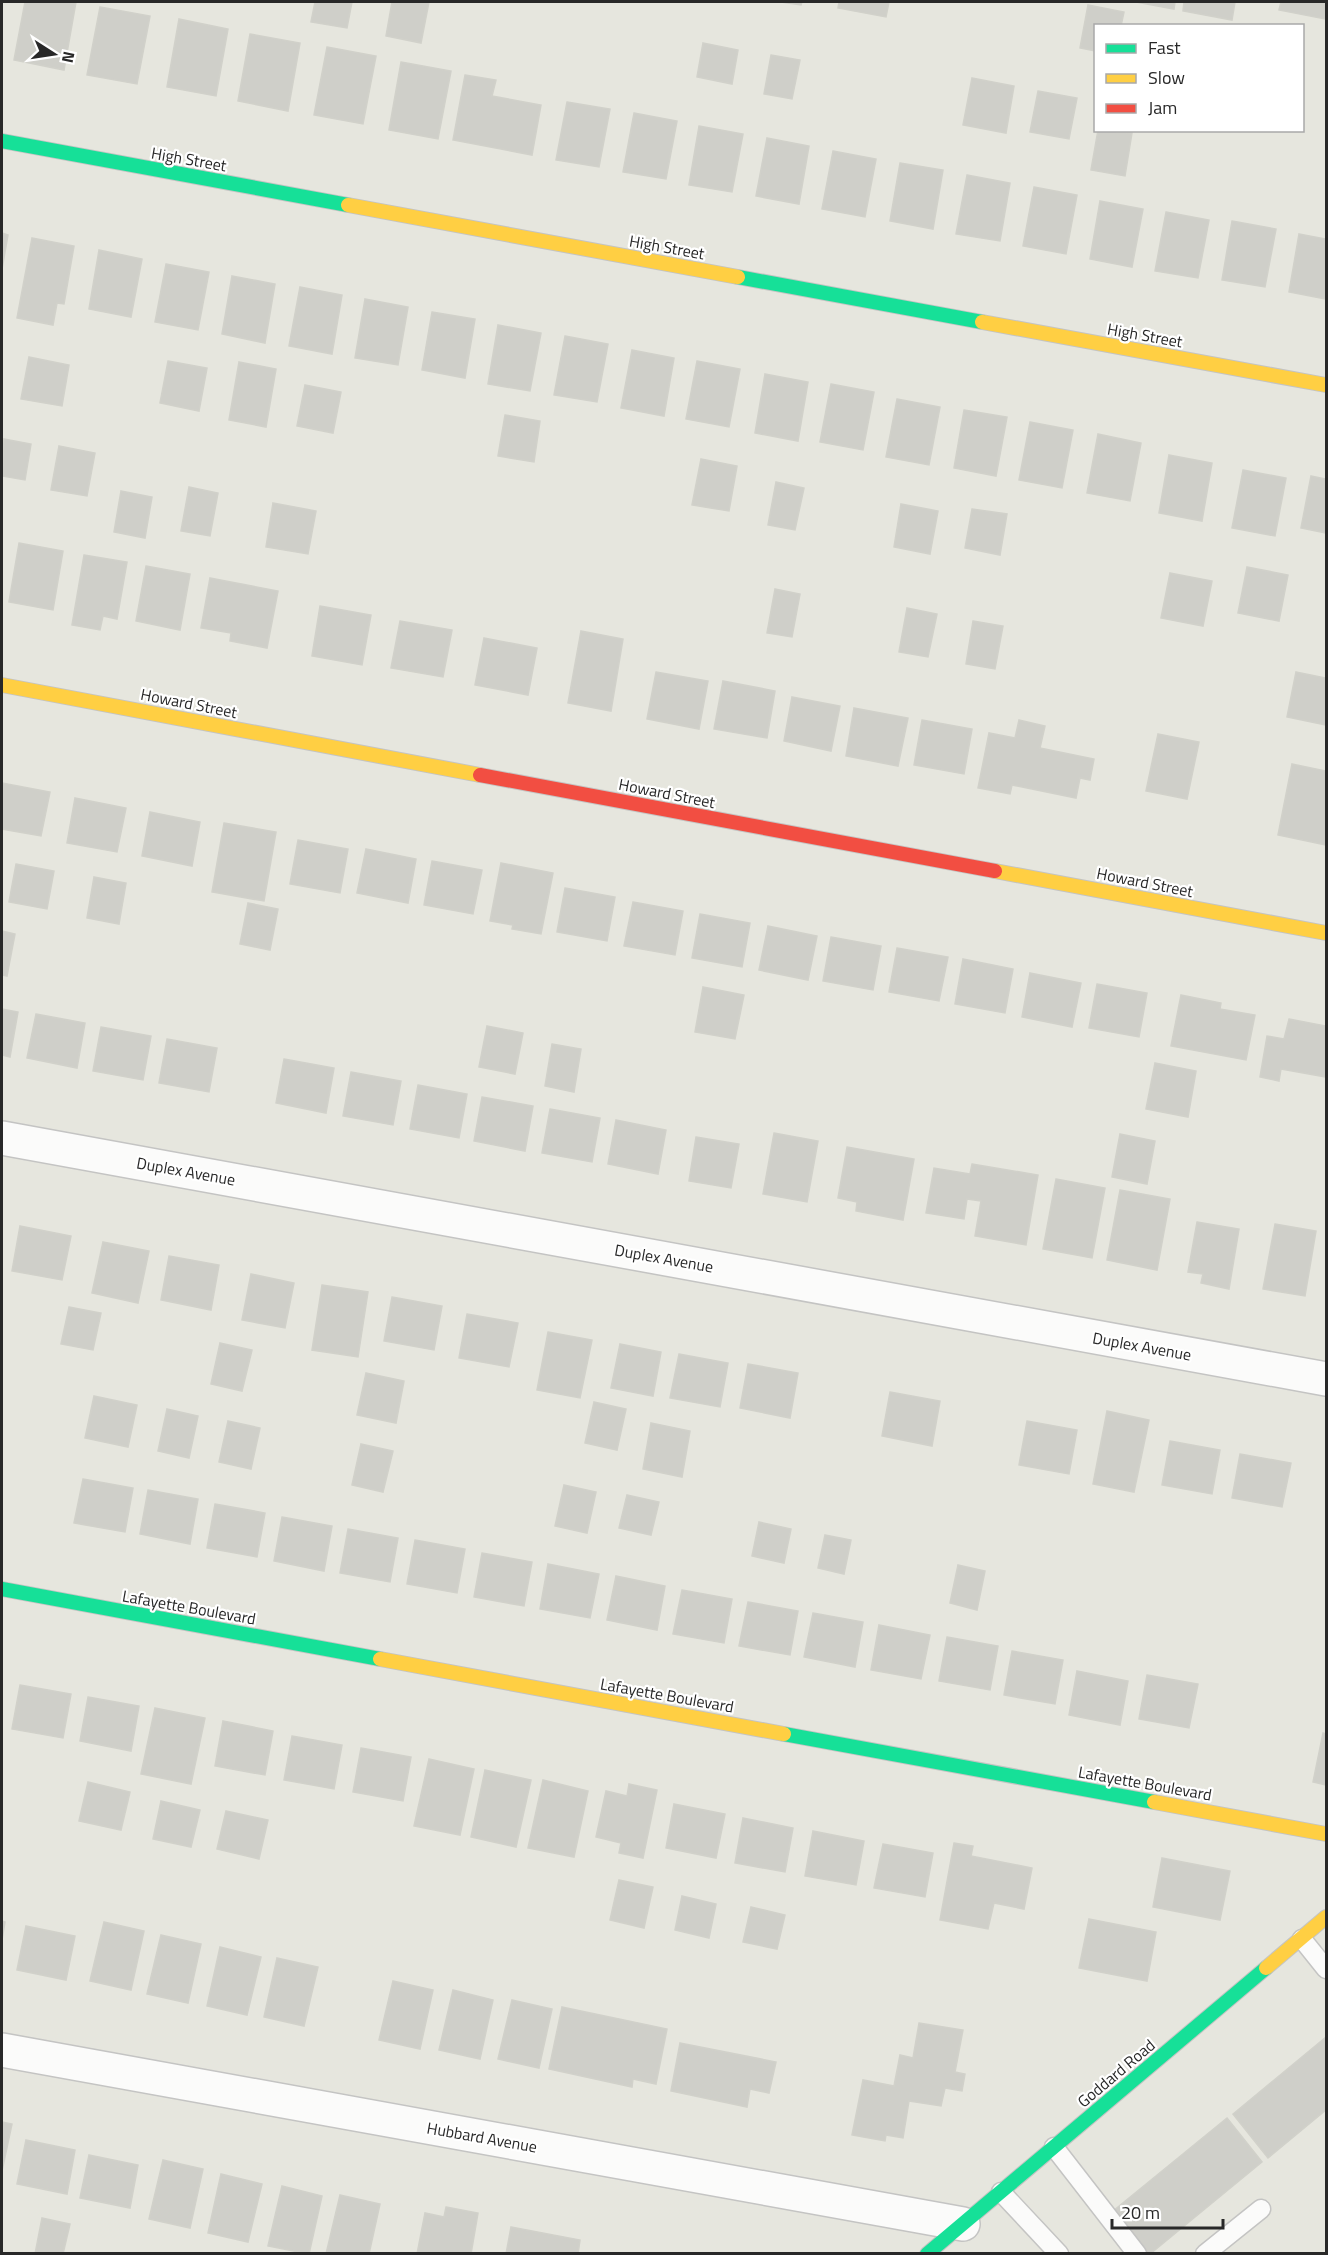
<svg xmlns="http://www.w3.org/2000/svg" width="1328" height="2255" viewBox="0 0 1328 2255" font-family="'Titillium Web',sans-serif">
  <style>
    .building { fill: #cfcfc9; stroke: #d1d1ca; stroke-width: 1.5 }
    .lines { fill: none; stroke-linecap: round; stroke-linejoin: round }
    .lane-casing { stroke: #c4c4c3; stroke-width: 21 }
    .street-casing { stroke: #c4c4c3; stroke-width: 36 }
    .fast-casing { stroke: #c4c4c3; stroke-width: 16 }
    .slow-casing { stroke: #c4c4c3; stroke-width: 16 }
    .jam-casing { stroke: #c4c4c3; stroke-width: 16 }
    .lane { stroke: #fbfbfa; stroke-width: 18 }
    .street { stroke: #fbfbfa; stroke-width: 33 }
    .fast { stroke: #16e098; stroke-width: 14 }
    .slow { stroke: #ffcf43; stroke-width: 14 }
    .jam { stroke: #f24e42; stroke-width: 14 }
    .labels { text-anchor: middle; stroke-width: 4.5; stroke-linejoin: round; paint-order: stroke }
    .street-label { font-size: 16px; fill: #282828; stroke: #fff }
  </style>
  <rect width="100%" height="100%" fill="#e6e6de"/>
  <g class="building">
    <polygon points="25,2 76,2 64,70 14,60"/>
    <polygon points="315,2 352,2 347,28 311,22"/>
    <polygon points="392,2 429,2 421,43 386,36"/>
    <polygon points="781,2 802,2 801,5"/>
    <polygon points="839,2 889,2 886,17 838,8"/>
    <polygon points="1136,2 1175,2 1174,9"/>
    <polygon points="1184,2 1235,2 1232,20 1183,11"/>
    <polygon points="1281,2 1326,2 1326,19 1279,10"/>
    <polygon points="1088,5 1124,12 1121,26 1096,26 1096,51 1080,48"/>
    <polygon points="100,7 150,16 137,84 87,75"/>
    <polygon points="179,19 228,29 216,96 167,87"/>
    <polygon points="250,34 300,43 288,111 238,101"/>
    <polygon points="703,43 738,50 732,84 697,77"/>
    <polygon points="327,47 376,56 363,124 314,115"/>
    <polygon points="771,55 800,60 792,99 764,94"/>
    <polygon points="401,62 451,71 438,139 389,130"/>
    <polygon points="465,75 496,80 492,96 541,105 532,155 453,140"/>
    <polygon points="972,78 1014,86 1006,133 963,125"/>
    <polygon points="1038,91 1077,98 1069,139 1030,132"/>
    <polygon points="567,102 610,109 599,167 556,160"/>
    <polygon points="634,113 677,121 666,179 623,172"/>
    <polygon points="699,126 743,134 732,192 689,185"/>
    <polygon points="1098,130 1132,133 1125,176 1091,170"/>
    <polygon points="767,138 809,146 799,204 756,196"/>
    <polygon points="833,151 876,159 865,217 822,209"/>
    <polygon points="900,163 943,170 933,229 890,221"/>
    <polygon points="967,175 1010,183 1000,241 956,234"/>
    <polygon points="1034,187 1077,195 1066,254 1023,246"/>
    <polygon points="1100,201 1143,209 1132,267 1090,259"/>
    <polygon points="1166,212 1209,220 1198,278 1155,271"/>
    <polygon points="1232,221 1276,229 1265,287 1222,280"/>
    <polygon points="2,233 8,235 2,269"/>
    <polygon points="1299,234 1326,239 1326,299 1289,292"/>
    <polygon points="32,238 74,246 64,304 57,303 53,325 17,318"/>
    <polygon points="99,250 142,259 131,317 89,309"/>
    <polygon points="166,264 209,272 198,330 155,322"/>
    <polygon points="232,276 275,284 265,343 222,334"/>
    <polygon points="300,287 342,295 332,354 289,346"/>
    <polygon points="365,299 408,307 398,365 355,358"/>
    <polygon points="432,312 475,319 465,378 422,370"/>
    <polygon points="498,325 541,333 530,391 488,384"/>
    <polygon points="565,336 608,344 597,402 554,395"/>
    <polygon points="632,350 674,358 664,416 621,408"/>
    <polygon points="29,357 69,365 62,406 21,399"/>
    <polygon points="168,361 207,368 199,411 160,403"/>
    <polygon points="697,361 740,369 729,427 686,419"/>
    <polygon points="239,362 276,369 266,427 229,420"/>
    <polygon points="765,374 808,382 798,441 755,433"/>
    <polygon points="831,384 874,392 863,450 820,442"/>
    <polygon points="305,385 341,392 333,433 297,426"/>
    <polygon points="897,399 940,407 929,465 886,457"/>
    <polygon points="964,410 1007,417 996,476 954,468"/>
    <polygon points="505,415 540,421 534,462 498,456"/>
    <polygon points="1030,422 1073,430 1062,488 1019,480"/>
    <polygon points="1098,434 1141,443 1130,501 1087,493"/>
    <polygon points="4,439 31,444 25,480 2,476"/>
    <polygon points="59,446 95,453 87,496 51,490"/>
    <polygon points="1169,455 1212,463 1202,521 1159,513"/>
    <polygon points="701,459 737,466 729,511 692,505"/>
    <polygon points="1243,470 1286,478 1275,536 1232,528"/>
    <polygon points="1311,476 1326,479 1326,533 1301,528"/>
    <polygon points="776,482 804,488 795,530 768,525"/>
    <polygon points="189,487 218,493 210,536 181,531"/>
    <polygon points="121,491 152,497 145,538 114,532"/>
    <polygon points="273,503 316,511 308,554 266,547"/>
    <polygon points="901,504 938,511 930,554 894,547"/>
    <polygon points="972,509 1007,514 1000,555 965,548"/>
    <polygon points="19,543 63,551 53,610 9,602"/>
    <polygon points="84,555 127,562 117,619 103,616 100,630 72,625"/>
    <polygon points="146,566 190,574 180,630 136,621"/>
    <polygon points="1247,567 1288,575 1279,621 1238,613"/>
    <polygon points="1170,573 1212,581 1203,626 1161,618"/>
    <polygon points="210,578 278,591 267,648 230,641 231,633 201,628"/>
    <polygon points="775,589 800,594 792,637 767,633"/>
    <polygon points="320,606 371,615 362,665 312,656"/>
    <polygon points="907,608 937,614 928,657 899,652"/>
    <polygon points="400,621 452,630 443,677 391,668"/>
    <polygon points="973,621 1003,626 995,669 966,664"/>
    <polygon points="581,631 623,639 611,711 568,703"/>
    <polygon points="484,638 537,648 528,695 475,685"/>
    <polygon points="656,672 708,681 699,729 647,719"/>
    <polygon points="1296,672 1326,678 1326,725 1287,717"/>
    <polygon points="723,681 775,691 767,738 714,729"/>
    <polygon points="792,697 840,706 831,751 784,741"/>
    <polygon points="854,708 908,718 898,766 846,756"/>
    <polygon points="922,720 972,729 964,774 914,765"/>
    <polygon points="1019,720 1045,726 1040,748 1094,759 1090,780 1080,778 1076,798 1012,785 1010,794 978,788 989,733 1015,738"/>
    <polygon points="1158,734 1199,742 1187,799 1146,791"/>
    <polygon points="1292,764 1326,771 1326,845 1278,835"/>
    <polygon points="2,783 50,792 41,836 2,829"/>
    <polygon points="75,798 126,808 117,852 67,843"/>
    <polygon points="150,812 200,822 192,866 142,856"/>
    <polygon points="224,823 276,832 264,901 212,892"/>
    <polygon points="298,840 348,849 340,893 290,884"/>
    <polygon points="366,849 416,859 408,903 357,893"/>
    <polygon points="432,861 482,870 473,914 424,905"/>
    <polygon points="501,863 553,873 541,934 512,929 513,925 490,921"/>
    <polygon points="16,864 54,871 47,909 9,902"/>
    <polygon points="94,877 126,883 119,924 87,918"/>
    <polygon points="565,888 615,897 607,941 557,932"/>
    <polygon points="633,902 683,911 675,955 624,946"/>
    <polygon points="248,903 278,909 270,950 240,944"/>
    <polygon points="700,914 750,923 742,967 692,958"/>
    <polygon points="768,926 817,936 808,980 759,970"/>
    <polygon points="2,931 15,934 7,976 2,975"/>
    <polygon points="831,937 881,946 873,990 823,981"/>
    <polygon points="897,948 948,957 939,1001 889,992"/>
    <polygon points="963,959 1013,969 1005,1013 955,1004"/>
    <polygon points="1030,973 1081,983 1072,1027 1022,1017"/>
    <polygon points="1097,984 1147,993 1139,1037 1089,1028"/>
    <polygon points="703,987 744,995 735,1039 695,1032"/>
    <polygon points="1181,995 1221,1003 1220,1009 1255,1015 1246,1060 1171,1046"/>
    <polygon points="2,1009 18,1012 10,1057 2,1055"/>
    <polygon points="36,1014 85,1023 77,1068 27,1058"/>
    <polygon points="1289,1019 1326,1026 1326,1077 1281,1069 1279,1081 1260,1077 1267,1036 1284,1039"/>
    <polygon points="487,1026 523,1033 515,1074 479,1067"/>
    <polygon points="101,1027 151,1036 143,1080 93,1071"/>
    <polygon points="167,1039 217,1048 209,1092 159,1083"/>
    <polygon points="552,1044 581,1049 574,1092 545,1086"/>
    <polygon points="284,1059 334,1068 326,1113 276,1103"/>
    <polygon points="1155,1063 1196,1071 1188,1117 1146,1109"/>
    <polygon points="351,1072 401,1081 393,1125 343,1116"/>
    <polygon points="418,1085 467,1094 459,1138 410,1129"/>
    <polygon points="482,1097 533,1106 525,1151 474,1141"/>
    <polygon points="550,1109 600,1118 592,1162 542,1153"/>
    <polygon points="616,1120 666,1130 658,1174 608,1164"/>
    <polygon points="774,1133 818,1141 807,1202 763,1194"/>
    <polygon points="1120,1134 1155,1141 1147,1184 1112,1177"/>
    <polygon points="696,1137 739,1144 731,1188 689,1181"/>
    <polygon points="847,1147 914,1159 903,1220 856,1211 857,1202 838,1198"/>
    <polygon points="972,1164 1038,1175 1026,1245 975,1236 981,1201 967,1199 964,1219 926,1213 934,1168 970,1174"/>
    <polygon points="1056,1179 1105,1188 1092,1258 1043,1249"/>
    <polygon points="1120,1190 1170,1199 1157,1270 1107,1260"/>
    <polygon points="1197,1222 1239,1229 1229,1289 1201,1283 1203,1274 1188,1272"/>
    <polygon points="1275,1224 1316,1231 1305,1296 1263,1289"/>
    <polygon points="20,1226 71,1236 62,1280 12,1271"/>
    <polygon points="103,1242 149,1251 138,1303 92,1293"/>
    <polygon points="169,1256 219,1265 211,1310 161,1300"/>
    <polygon points="251,1274 294,1283 285,1328 242,1320"/>
    <polygon points="322,1285 368,1292 358,1357 312,1350"/>
    <polygon points="392,1297 442,1306 434,1350 384,1341"/>
    <polygon points="69,1307 101,1313 93,1350 61,1344"/>
    <polygon points="467,1314 518,1323 509,1367 459,1358"/>
    <polygon points="548,1332 592,1340 580,1398 537,1390"/>
    <polygon points="220,1343 252,1350 242,1391 211,1384"/>
    <polygon points="620,1344 661,1352 653,1396 611,1388"/>
    <polygon points="679,1354 728,1363 720,1407 670,1398"/>
    <polygon points="748,1364 798,1373 790,1418 740,1408"/>
    <polygon points="366,1373 404,1381 396,1423 357,1415"/>
    <polygon points="890,1392 940,1401 932,1446 882,1436"/>
    <polygon points="94,1396 137,1405 128,1447 85,1438"/>
    <polygon points="594,1402 626,1409 617,1450 585,1443"/>
    <polygon points="167,1409 198,1416 189,1458 158,1451"/>
    <polygon points="1107,1411 1149,1420 1134,1492 1093,1484"/>
    <polygon points="228,1421 260,1428 251,1469 219,1462"/>
    <polygon points="1027,1421 1077,1430 1069,1474 1019,1465"/>
    <polygon points="651,1423 690,1431 682,1477 643,1469"/>
    <polygon points="1170,1441 1220,1450 1212,1494 1162,1485"/>
    <polygon points="361,1444 393,1451 383,1492 352,1485"/>
    <polygon points="1240,1454 1291,1463 1282,1507 1232,1498"/>
    <polygon points="83,1479 133,1488 125,1532 74,1523"/>
    <polygon points="564,1485 596,1492 587,1533 555,1526"/>
    <polygon points="148,1490 198,1499 190,1544 140,1534"/>
    <polygon points="627,1495 659,1502 651,1535 619,1528"/>
    <polygon points="215,1504 265,1513 257,1557 207,1548"/>
    <polygon points="282,1517 332,1526 324,1571 274,1561"/>
    <polygon points="759,1522 791,1529 784,1563 752,1556"/>
    <polygon points="348,1529 398,1538 390,1582 340,1573"/>
    <polygon points="825,1535 851,1540 844,1574 818,1568"/>
    <polygon points="415,1540 465,1549 457,1593 407,1584"/>
    <polygon points="482,1553 532,1562 524,1606 474,1597"/>
    <polygon points="548,1564 599,1574 590,1618 540,1609"/>
    <polygon points="958,1565 985,1571 977,1610 950,1603"/>
    <polygon points="616,1576 665,1586 657,1630 607,1620"/>
    <polygon points="682,1590 732,1599 724,1643 673,1634"/>
    <polygon points="748,1602 798,1611 790,1655 739,1646"/>
    <polygon points="813,1613 863,1622 855,1667 804,1657"/>
    <polygon points="879,1625 930,1635 921,1679 871,1670"/>
    <polygon points="947,1637 998,1646 990,1690 939,1681"/>
    <polygon points="1012,1651 1063,1660 1055,1704 1004,1695"/>
    <polygon points="1077,1671 1128,1681 1120,1725 1069,1715"/>
    <polygon points="1147,1675 1198,1684 1189,1728 1139,1719"/>
    <polygon points="20,1685 71,1694 63,1738 12,1729"/>
    <polygon points="88,1697 139,1706 131,1751 80,1741"/>
    <polygon points="155,1708 205,1718 191,1784 141,1774"/>
    <polygon points="223,1721 273,1731 265,1775 215,1766"/>
    <polygon points="1323,1733 1326,1734 1326,1785 1313,1782"/>
    <polygon points="292,1736 342,1745 334,1789 284,1780"/>
    <polygon points="361,1748 411,1757 403,1801 353,1792"/>
    <polygon points="429,1759 474,1769 460,1835 414,1826"/>
    <polygon points="485,1770 531,1780 516,1847 471,1837"/>
    <polygon points="543,1780 588,1791 574,1857 528,1848"/>
    <polygon points="88,1782 130,1792 121,1830 79,1821"/>
    <polygon points="629,1784 657,1790 643,1858 619,1853 621,1843 596,1837 606,1791 627,1796"/>
    <polygon points="161,1801 200,1810 191,1847 153,1839"/>
    <polygon points="674,1804 725,1814 716,1858 666,1848"/>
    <polygon points="226,1811 268,1820 259,1859 217,1849"/>
    <polygon points="743,1818 793,1828 785,1872 735,1863"/>
    <polygon points="813,1831 864,1841 856,1885 805,1876"/>
    <polygon points="954,1843 973,1846 971,1856 1032,1868 1024,1909 994,1903 988,1929 940,1920"/>
    <polygon points="883,1844 933,1853 925,1897 874,1888"/>
    <polygon points="1162,1858 1230,1871 1220,1920 1153,1907"/>
    <polygon points="619,1880 653,1887 644,1928 610,1920"/>
    <polygon points="682,1896 716,1904 709,1938 675,1930"/>
    <polygon points="751,1907 785,1915 777,1949 743,1942"/>
    <polygon points="1089,1919 1156,1932 1147,1981 1079,1968"/>
    <polygon points="2,1921 5,1922 2,1940"/>
    <polygon points="104,1922 144,1931 131,1990 90,1981"/>
    <polygon points="26,1926 75,1936 66,1980 17,1970"/>
    <polygon points="161,1935 201,1944 188,2003 147,1994"/>
    <polygon points="220,1947 261,1957 247,2015 207,2006"/>
    <polygon points="277,1958 318,1967 304,2026 264,2017"/>
    <polygon points="393,1981 433,1990 420,2049 379,2040"/>
    <polygon points="453,1990 493,2000 480,2059 439,2050"/>
    <polygon points="512,2000 552,2009 539,2068 498,2059"/>
    <polygon points="562,2007 667,2029 656,2084 633,2079 632,2087 549,2069"/>
    <polygon points="919,2023 963,2030 955,2072 965,2074 962,2091 945,2088 941,2106 909,2101 903,2138 886,2135 885,2141 852,2135 863,2080 894,2086 900,2055 913,2058"/>
    <polygon points="1326,2037 1326,2110 1268,2158 1233,2114"/>
    <polygon points="680,2043 776,2062 769,2093 750,2089 747,2107 671,2091"/>
    <polygon points="1227,2118 1262,2162 1150,2254 1148,2254 1113,2211"/>
    <polygon points="2,2122 12,2124 2,2171"/>
    <polygon points="26,2140 75,2150 67,2194 17,2184"/>
    <polygon points="89,2155 138,2165 130,2208 80,2198"/>
    <polygon points="163,2160 203,2169 190,2228 149,2219"/>
    <polygon points="221,2174 262,2184 248,2242 208,2233"/>
    <polygon points="282,2186 322,2196 309,2254 268,2246"/>
    <polygon points="340,2195 380,2204 369,2254 326,2254"/>
    <polygon points="446,2207 478,2213 471,2254 417,2254 425,2213 444,2217"/>
    <polygon points="42,2218 70,2224 63,2254 35,2254"/>
    <polygon points="511,2227 580,2240 578,2254 506,2254"/>
  </g>
  <g class="lines">
    <g class="lane-casing">
      <g id="lane">
        <polyline points="1302,1939 1326,1969"/>
        <polyline points="1054,2147 1137,2254"/>
        <polyline points="1001,2192 1059,2254"/>
        <polyline points="1205,2254 1261,2209"/>
      </g>
    </g>
    <g class="street-casing">
      <g id="street">
        <polyline points="2,1138 1326,1379"/>
        <polyline points="2,2050 963,2224"/>
      </g>
    </g>
    <g class="fast-casing">
      <g id="fast">
        <polyline points="2,141 348,205"/>
        <polyline points="738,277 982,322"/>
        <polyline points="2,1589 380,1659"/>
        <polyline points="784,1734 1154,1802"/>
        <polyline points="927,2254 1266,1968"/>
      </g>
    </g>
    <g class="slow-casing">
      <g id="slow">
        <polyline points="348,205 738,277"/>
        <polyline points="982,322 1326,385"/>
        <polyline points="2,685 480,775"/>
        <polyline points="995,871 1326,933"/>
        <polyline points="380,1659 784,1734"/>
        <polyline points="1154,1802 1326,1834"/>
        <polyline points="1266,1968 1326,1917"/>
      </g>
    </g>
    <g class="jam-casing">
      <polyline id="jam" points="480,775 995,871"/>
    </g>
    <use href="#lane" class="lane"/>
    <use href="#street" class="street"/>
    <use href="#fast" class="fast"/>
    <use href="#slow" class="slow"/>
    <use href="#jam" class="jam"/>
  </g>
  <g class="labels">
    <g class="street-label">
      <text transform="translate(189 159) rotate(10)" y="6">High Street</text>
      <text transform="translate(667 247) rotate(10)" y="6">High Street</text>
      <text transform="translate(1145 335) rotate(10)" y="6">High Street</text>
      <text transform="translate(189 703) rotate(11)" y="6">Howard Street</text>
      <text transform="translate(667 793) rotate(11)" y="6">Howard Street</text>
      <text transform="translate(1145 882) rotate(11)" y="6">Howard Street</text>
      <text transform="translate(186 1171) rotate(10)" y="6">Duplex Avenue</text>
      <text transform="translate(664 1258) rotate(10)" y="6">Duplex Avenue</text>
      <text transform="translate(1142 1346) rotate(10)" y="6">Duplex Avenue</text>
      <text transform="translate(189 1607) rotate(10)" y="6">Lafayette Boulevard</text>
      <text transform="translate(667 1695) rotate(10)" y="6">Lafayette Boulevard</text>
      <text transform="translate(1145 1783) rotate(10)" y="6">Lafayette Boulevard</text>
      <text transform="translate(1116 2073) rotate(-40)" y="6">Goddard Road</text>
      <text transform="translate(482 2137) rotate(10)" y="6">Hubbard Avenue</text>
    </g>
  </g>
  <rect width="1328" height="2255" fill="none" stroke="#282828" stroke-width="6"/>
  <rect x="1094" y="24" width="210" height="108" fill="#ffffff" stroke="#a9a9a9" stroke-width="1.5"/>
  <rect x="1106" y="44" width="30" height="9" fill="#16e098" stroke="#a9a9a9" stroke-width="1.5"/>
  <text x="1148" y="54" font-size="18" fill="#282828">Fast</text>
  <rect x="1106" y="74" width="30" height="9" fill="#ffcf43" stroke="#a9a9a9" stroke-width="1.5"/>
  <text x="1148" y="84" font-size="18" fill="#282828">Slow</text>
  <rect x="1106" y="104" width="30" height="9" fill="#f24e42" stroke="#a9a9a9" stroke-width="1.5"/>
  <text x="1148" y="114" font-size="18" fill="#282828">Jam</text>
  <g transform="translate(54 54) rotate(102)" stroke="#ffffff" stroke-width="4.5" paint-order="stroke">
  <path d="M0-4.5L10 22L0 15L-10 22Z" fill="#282828"/>
  <text y="-9" font-size="16" font-weight="bold" text-anchor="middle" fill="#282828">N</text>
  </g>
  <path d="M1112 2219v9h111v-9" fill="none" stroke="#282828" stroke-width="3"/>
  <text x="1121" y="2219" font-size="18" fill="#282828" stroke="#ffffff" stroke-width="4.5" paint-order="stroke">20 m</text>
</svg>
